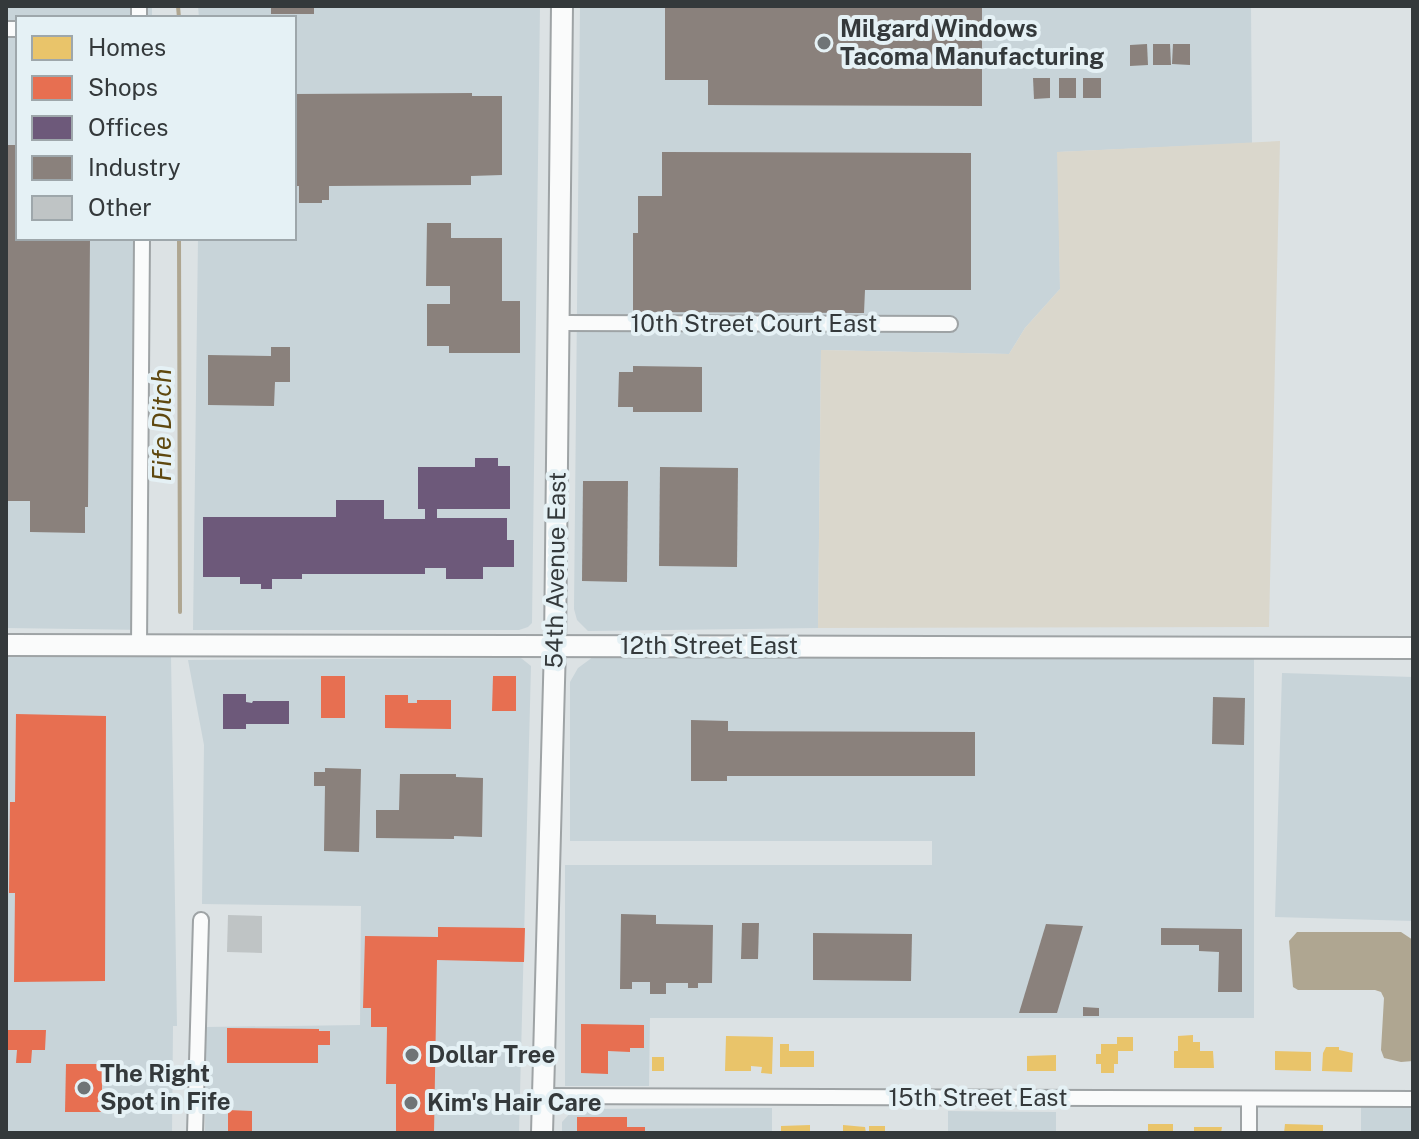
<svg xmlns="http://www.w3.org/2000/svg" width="1419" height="1139" viewBox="0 0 1419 1139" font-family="'Public Sans',sans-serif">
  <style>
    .built { fill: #c8d4d9 }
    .green { fill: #dad7cc }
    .water { fill: #afa691 }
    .homes { fill: #e9c46a }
    .shops { fill: #e76f51 }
    .offices { fill: #6d597a }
    .industry { fill: #8a817c }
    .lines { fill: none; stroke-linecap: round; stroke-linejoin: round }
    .stream { stroke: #afa691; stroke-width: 4 }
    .building { fill: #bfc4c5 }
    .street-casing { stroke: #9ea3a5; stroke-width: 18 }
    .secondary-casing { stroke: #9ea3a5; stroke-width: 24 }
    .street { stroke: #fafbfb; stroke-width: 14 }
    .secondary { stroke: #fafbfb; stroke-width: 20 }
    .poi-dot { fill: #6f7476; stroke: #e5f1f5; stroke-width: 3 }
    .labels { text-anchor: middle; stroke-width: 8; stroke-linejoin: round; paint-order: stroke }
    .poi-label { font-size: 24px; font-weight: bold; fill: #34393b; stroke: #e5f1f5; text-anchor: start }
    .street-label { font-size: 24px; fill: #34393b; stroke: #e5f1f5 }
    .water-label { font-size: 26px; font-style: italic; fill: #5f480f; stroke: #e5f1f5 }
  </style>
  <rect width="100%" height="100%" fill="#dce2e4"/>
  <g class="built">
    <polygon points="6,6 152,6 152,18 18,18 18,238 150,238 147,630 6,628"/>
    <polygon points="198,6 540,6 532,623 528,627 519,630 193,630 198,238 294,238 294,18 199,18"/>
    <polygon points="580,6 1251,6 1252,143 1058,152 1060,289 1025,328 1009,354 821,350 818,628 588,631 577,620 574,609"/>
    <polygon points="6,654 171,656 177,1026 173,1026 172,1133 6,1133"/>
    <polygon points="593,657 1254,657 1254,1018 650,1018 649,1086 565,1086 565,865 932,865 932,841 570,841 570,682 578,668"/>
    <polygon points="521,658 531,666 519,1133 205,1133 206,1027 360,1025 361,906 202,904 204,745 188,660"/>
    <polygon points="1282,673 1413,677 1413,921 1275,917"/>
    <polygon points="1361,1106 1413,1107 1413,1133 1361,1133"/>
    <polygon points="772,1108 772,1133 562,1133 562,1122 574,1109"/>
    <polygon points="948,1111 1056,1112 1056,1133 948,1133"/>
  </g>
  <polygon class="green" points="1280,141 1269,627 818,628 821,350 1009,354 1025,328 1060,289 1057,152"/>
  <polygon class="water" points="1297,932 1401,932 1413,940 1413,1061 1401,1062 1384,1058 1381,1050 1384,998 1381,992 1375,990 1298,990 1293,987 1289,941"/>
  <g class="homes">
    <polygon points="1193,1035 1193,1042 1200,1042 1200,1051 1213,1051 1214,1068 1174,1068 1174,1051 1178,1051 1178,1036"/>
    <polygon points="726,1036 773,1037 772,1074 761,1073 762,1067 751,1066 751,1071 725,1071"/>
    <polygon points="1117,1037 1133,1037 1133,1051 1118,1051 1118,1064 1114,1064 1114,1073 1101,1073 1101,1064 1096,1064 1096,1054 1101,1054 1101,1044 1117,1044"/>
    <polygon points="780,1044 789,1044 789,1051 814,1051 814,1067 780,1067"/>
    <polygon points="1326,1047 1339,1047 1339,1050 1353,1053 1352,1072 1322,1071 1323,1053"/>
    <polygon points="1275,1051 1311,1052 1311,1071 1275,1070"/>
    <polygon points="1056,1055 1056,1071 1027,1071 1027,1056"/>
    <rect x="652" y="1057" width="12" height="14"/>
    <rect x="1148" y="1124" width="25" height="9"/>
    <polygon points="1285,1124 1323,1125 1323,1133 1284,1133"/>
    <polygon points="810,1125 810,1133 781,1133 781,1126"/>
    <polygon points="843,1125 865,1127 866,1133 843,1133"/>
    <rect x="869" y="1126" width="16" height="7"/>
    <polygon points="1194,1127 1222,1127 1221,1133 1194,1133"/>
  </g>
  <g class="shops">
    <rect x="321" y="676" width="24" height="42"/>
    <polygon points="493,676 516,676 516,711 492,711"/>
    <polygon points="385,695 408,695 408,703 417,703 417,700 451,700 451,729 385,728"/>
    <polygon points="16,714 106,716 105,981 14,982 15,893 9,893 10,802 15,802"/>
    <polygon points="438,927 525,928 524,962 437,960 434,1133 396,1133 396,1084 386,1084 387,1027 371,1027 371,1008 363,1008 365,936 438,937"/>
    <polygon points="581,1024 644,1025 644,1048 630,1048 630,1052 608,1051 608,1074 581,1073"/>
    <polygon points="227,1028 319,1029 319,1031 330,1031 330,1045 318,1045 318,1063 227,1063"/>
    <polygon points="6,1030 46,1030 45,1050 32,1050 31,1063 16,1063 17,1050 6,1050"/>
    <polygon points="66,1064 102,1064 102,1112 65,1112"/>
    <polygon points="228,1110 252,1111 252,1133 228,1133"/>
    <polygon points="577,1117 627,1117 627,1127 645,1127 645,1133 577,1133"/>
  </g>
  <g class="offices">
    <polygon points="475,458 498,458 498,466 510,466 510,509 437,509 437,518 507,518 507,540 514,540 514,567 483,567 483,579 446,579 446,568 425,568 425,574 302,574 302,579 272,579 272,589 261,589 261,584 240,584 240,577 203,577 203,517 336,517 336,500 384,500 384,519 425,519 425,509 418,509 418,467 475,467"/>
    <polygon points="223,694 246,694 246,702 252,703 253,701 289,701 289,724 246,724 246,729 223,729"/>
  </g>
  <g class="industry">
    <rect x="271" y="6" width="43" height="8"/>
    <polygon points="665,6 982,6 982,106 708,105 708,80 665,80"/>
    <polygon points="1147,44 1148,65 1130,66 1130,45"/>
    <polygon points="1153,44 1170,44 1171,65 1153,65"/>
    <polygon points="1173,44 1190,44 1190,65 1172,64"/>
    <polygon points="1033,78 1050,78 1050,98 1034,99"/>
    <rect x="1059" y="78" width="17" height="20"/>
    <rect x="1083" y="78" width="18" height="20"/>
    <polygon points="472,93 472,96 502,96 502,175 471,176 471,185 329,186 329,200 322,200 322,203 299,203 299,186 294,186 294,94"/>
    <polygon points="6,145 18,145 18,238 90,238 88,507 85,507 85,533 30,532 30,501 6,501"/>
    <polygon points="662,152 971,153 971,290 865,290 864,313 633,312 633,233 638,233 638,196 662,196"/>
    <polygon points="427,223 451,223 451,238 502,238 502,301 520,301 520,353 449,353 449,346 427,346 427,304 450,304 450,286 426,286"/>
    <polygon points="271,347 290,347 290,382 275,382 274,406 208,405 208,355 271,356"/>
    <polygon points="633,366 702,367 702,412 633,412 633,407 618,407 619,372 633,372"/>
    <polygon points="660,467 738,468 737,567 659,566"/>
    <polygon points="583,481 628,481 627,582 582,581"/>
    <polygon points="1213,697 1245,698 1244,745 1212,744"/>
    <polygon points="691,720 728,721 728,731 975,732 975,776 727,776 727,781 691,781"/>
    <polygon points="325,768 361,769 359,852 324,851 325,786 314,786 314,772 325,772"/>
    <polygon points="400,774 456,774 456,777 483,778 482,837 454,836 454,839 376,838 376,810 399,810"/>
    <polygon points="621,914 656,915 656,924 713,925 712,983 698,983 698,988 688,988 688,983 666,983 666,994 650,994 650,982 632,982 632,989 620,989"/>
    <polygon points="742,923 759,923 758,959 741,959"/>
    <polygon points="1046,924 1083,926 1057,1013 1019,1013"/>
    <polygon points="1161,928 1242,929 1242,992 1218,992 1219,952 1199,951 1199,945 1161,945"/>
    <polygon points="813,933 912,934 911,981 813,980"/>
    <polygon points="1083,1007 1099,1008 1099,1016 1083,1016"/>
  </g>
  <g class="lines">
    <g class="stream">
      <polyline points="178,6 179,18"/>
      <polyline points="179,238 180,612"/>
    </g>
  </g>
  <polygon class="building" points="228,915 262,916 262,953 227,952"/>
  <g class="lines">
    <g class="street-casing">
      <g id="street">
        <polyline points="139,18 139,6"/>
        <polyline points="6,29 18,29"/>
        <polyline points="559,323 950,324"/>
        <polyline points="139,646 142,238"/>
        <polyline points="542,1096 1413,1099"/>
        <polyline points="195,1133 201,920"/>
        <polyline points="1249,1133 1249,1099"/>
      </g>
    </g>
    <g class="secondary-casing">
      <g id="secondary">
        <polyline points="6,645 1413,648"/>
        <polyline points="542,1133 555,645 562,6"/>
      </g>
    </g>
    <use href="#street" class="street"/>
    <use href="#secondary" class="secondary"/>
  </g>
  <g class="poi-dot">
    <circle cx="824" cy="43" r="8"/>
    <circle cx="412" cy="1055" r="8"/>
    <circle cx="84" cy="1088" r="8"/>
    <circle cx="411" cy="1103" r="8"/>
  </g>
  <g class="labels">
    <g class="poi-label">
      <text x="840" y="37">Milgard Windows<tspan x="840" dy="28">Tacoma Manufacturing</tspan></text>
      <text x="428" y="1063">Dollar Tree</text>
      <text x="100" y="1082">The Right<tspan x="100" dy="28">Spot in Fife</tspan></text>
      <text x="427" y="1111">Kim's Hair Care</text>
    </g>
    <g class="street-label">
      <text x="754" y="332">10th Street Court East</text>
      <text transform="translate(556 570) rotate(-89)" y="8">54th Avenue East</text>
      <text x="709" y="654">12th Street East</text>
      <text x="978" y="1106">15th Street East</text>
    </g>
    <g class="water-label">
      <text transform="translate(162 425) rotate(-90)" y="9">Fife Ditch</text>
    </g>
  </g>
  <rect width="1419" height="1139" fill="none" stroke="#34393b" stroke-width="16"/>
  <rect x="16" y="16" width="280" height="224" fill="#e5f1f5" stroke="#9ea7ab" stroke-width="2"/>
  <rect x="32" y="36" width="40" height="24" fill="#e9c46a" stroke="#9ea7ab" stroke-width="2"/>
  <text x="88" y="56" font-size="24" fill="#34393b">Homes</text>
  <rect x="32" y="76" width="40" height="24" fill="#e76f51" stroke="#9ea7ab" stroke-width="2"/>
  <text x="88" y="96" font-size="24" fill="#34393b">Shops</text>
  <rect x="32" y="116" width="40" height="24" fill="#6d597a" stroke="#9ea7ab" stroke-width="2"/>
  <text x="88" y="136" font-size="24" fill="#34393b">Offices</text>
  <rect x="32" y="156" width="40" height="24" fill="#8a817c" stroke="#9ea7ab" stroke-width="2"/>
  <text x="88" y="176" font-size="24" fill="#34393b">Industry</text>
  <rect x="32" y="196" width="40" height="24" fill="#bfc4c5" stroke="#9ea7ab" stroke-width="2"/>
  <text x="88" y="216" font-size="24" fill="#34393b">Other</text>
</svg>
